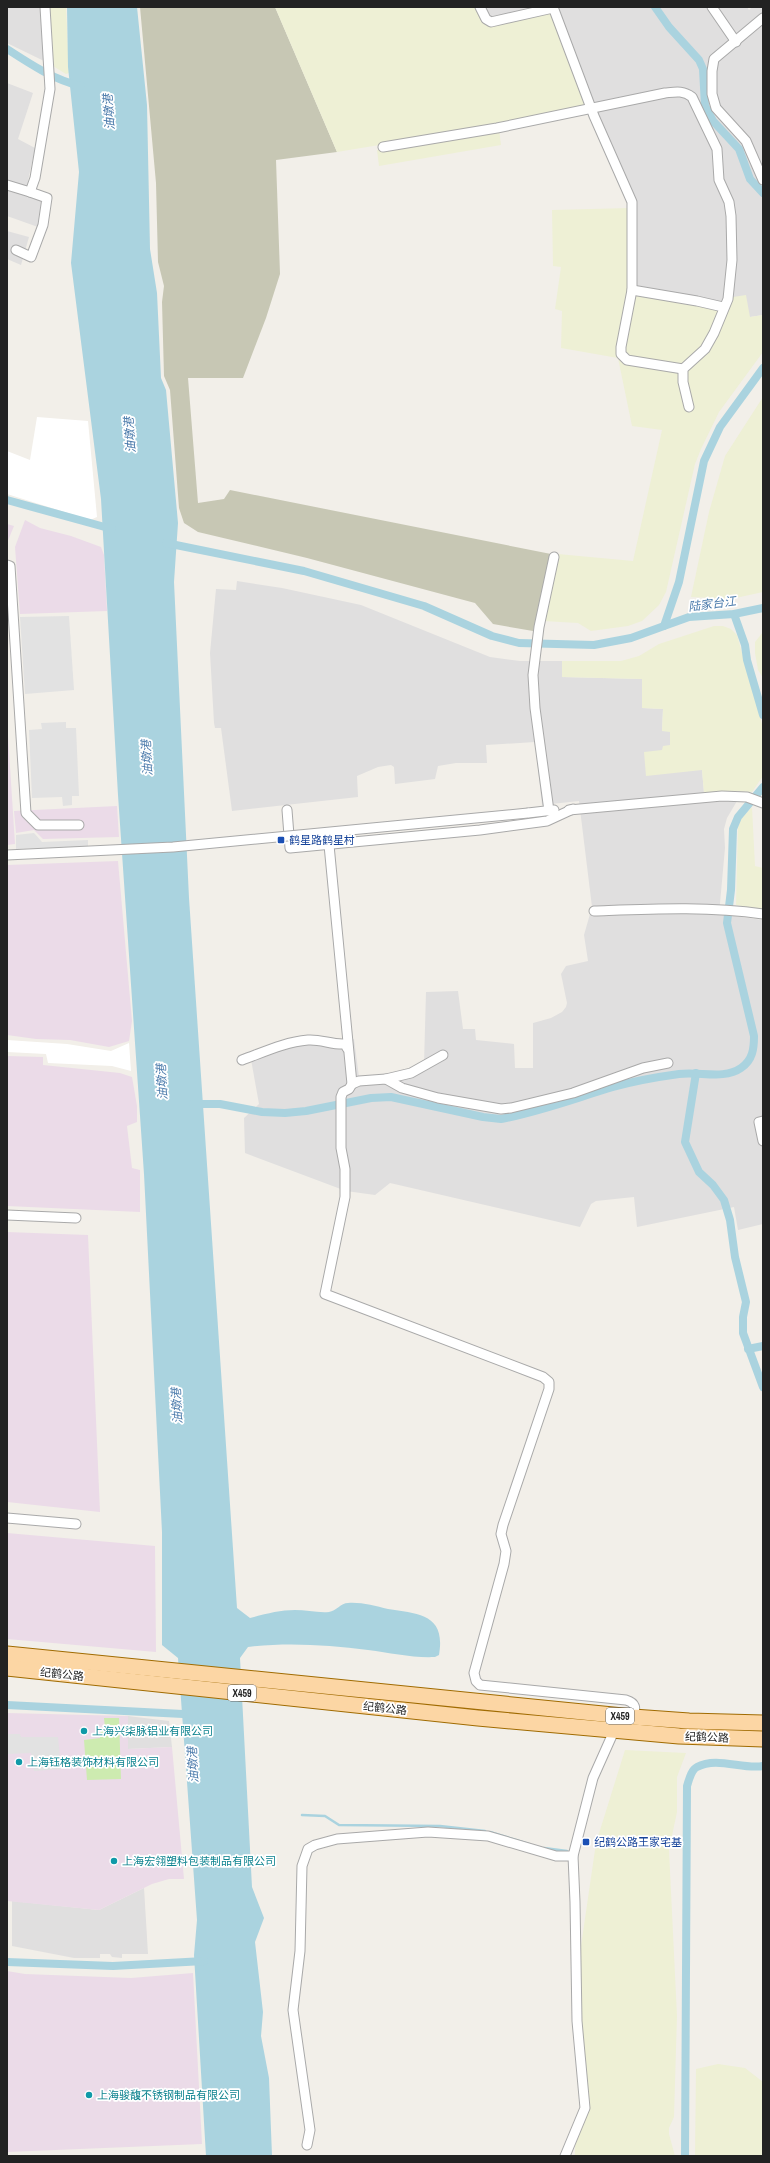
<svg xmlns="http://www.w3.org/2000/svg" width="770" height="2163" viewBox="0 0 770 2163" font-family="'Archivo Narrow','Noto Sans SC',sans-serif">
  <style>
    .residential { fill: #e0dfdf }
    .industrial { fill: #ebdbe8 }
    .construction { fill: #c7c7b4 }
    .farmland { fill: #eef0d5 }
    .grass { fill: #cdebb0 }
    .parking { fill: #e2e2e2 }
    .water { fill: #aad3df }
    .pier { fill: #fff }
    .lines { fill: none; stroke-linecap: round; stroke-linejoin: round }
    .stream { stroke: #aad3df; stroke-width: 2.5 }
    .canal { stroke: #aad3df; stroke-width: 8 }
    .minor-casing { stroke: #a9a9a9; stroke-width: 11 }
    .primary-casing { stroke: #a06b00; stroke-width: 17 }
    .minor { stroke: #fff; stroke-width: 9 }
    .primary { stroke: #fcd6a4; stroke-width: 15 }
    .minor-bridge-casing { stroke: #a9a9a9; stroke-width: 11; stroke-linecap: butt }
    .minor-bridge { stroke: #fff; stroke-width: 9 }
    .transit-dot { fill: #1a4fb4; stroke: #fff; stroke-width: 1.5 }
    .culture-dot { fill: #0f9aa8; stroke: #fff; stroke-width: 1.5 }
    .labels { text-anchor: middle; stroke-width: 3.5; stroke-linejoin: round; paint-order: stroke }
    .shield { fill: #fff; stroke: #646464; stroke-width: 1 }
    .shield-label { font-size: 10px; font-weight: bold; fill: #222 }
    .transit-label { font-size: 11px; fill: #164399; stroke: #fff; text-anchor: start }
    .street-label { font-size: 11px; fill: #222; stroke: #fff }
    .culture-label { font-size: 11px; fill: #0d838f; stroke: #fff; text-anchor: start }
    .water-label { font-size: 12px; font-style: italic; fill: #4a7aab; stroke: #fff }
  </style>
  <rect width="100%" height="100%" fill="#f2efe9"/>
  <g class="residential">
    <polygon points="7,7 40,7 44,61 7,43"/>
    <polygon points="478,7 747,7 749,10 752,7 763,7 763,315 750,317 728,307 630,288 630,208 589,111 493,26"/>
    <polygon points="7,78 7,83 33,93 18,139 35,148 25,195 44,201 38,227 7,216"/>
    <polygon points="7,231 29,237 21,265 7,259"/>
    <polygon points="237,581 282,588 361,605 490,657 520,661 562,661 562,677 642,679 642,708 663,709 662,731 670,731 670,746 663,746 702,770 704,793 737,801 727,818 724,829 725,848 719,914 763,920 763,1224 738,1230 734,1207 637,1227 634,1197 596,1201 591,1204 580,1227 390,1183 375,1195 346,1191 245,1153 244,1118 259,1104 250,1054 283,1042 354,1039 359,1077 388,1076 424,1064 426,992 458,991 463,1029 475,1029 476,1040 514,1044 515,1068 533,1068 533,1023 551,1018 562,1012 566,1007 567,1003 561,974 566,966 588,961 584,935 592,907 579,801 542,805 535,742 486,745 487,763 456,763 438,766 435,779 395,784 394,767 391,765 378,767 357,776 358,797 232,811 221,728 215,728 214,723 210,653 216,589 236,590"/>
    <polygon points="128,1716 169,1721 172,1747 128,1749"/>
    <polygon points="144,1888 148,1954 122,1954 122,1958 112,1957 110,1954 100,1954 100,1958 74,1958 12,1946 12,1901 99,1910"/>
  </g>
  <g class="industrial">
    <polygon points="25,520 40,528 71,536 101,547 104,555 107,611 20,614 15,547"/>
    <polygon points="7,524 14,526 7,543"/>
    <polygon points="7,720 15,844 7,845"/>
    <polygon points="117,806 119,837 43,839 34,830 16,833 14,811"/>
    <polygon points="118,861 132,1021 129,1041 109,1047 70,1040 36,1039 7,1035 7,865"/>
    <polygon points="7,1056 43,1057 43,1065 120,1073 132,1077 137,1106 137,1122 127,1126 132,1168 140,1170 140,1212 7,1206"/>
    <polygon points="7,1232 88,1235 100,1512 7,1502"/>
    <polygon points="7,1533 155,1546 156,1652 7,1639"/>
    <polygon points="7,1713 128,1716 128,1749 172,1747 184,1879 169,1879 152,1884 99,1910 7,1901"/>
    <polygon points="7,1971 25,1974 131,1978 193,1973 202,2144 7,2152"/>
  </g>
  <polygon class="construction" points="140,7 275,7 337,152 276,160 280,274 266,318 243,378 188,378 198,503 224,499 230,490 551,554 533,631 493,624 475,603 307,558 198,532 184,523 179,508 170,390 164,376 162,302 164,286 158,262 156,183"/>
  <g class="farmland">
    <polygon points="48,7 66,7 69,73 66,74 53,66"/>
    <polygon points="275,7 478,7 484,21 550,12 588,107 488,127 337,152"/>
    <polygon points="499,129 501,145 379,166 377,150"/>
    <polygon points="630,208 630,288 727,307 733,297 746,295 750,317 763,315 763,352 719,412 701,449 695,464 666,592 659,605 642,621 628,626 591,631 578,623 543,621 558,554 633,561 662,430 632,426 618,358 561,348 562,311 555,309 561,267 553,266 552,210"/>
    <polygon points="763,397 763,592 731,599 691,597 709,512 725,456"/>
    <polygon points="714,626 723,626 731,629 737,635 762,724 763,776 752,792 736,791 704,793 702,770 646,776 644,752 662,750 663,746 670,745 670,732 662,731 663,709 642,708 642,679 562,677 562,661 621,661 639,656 659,644"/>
    <polygon points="763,632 763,678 758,670 755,653 755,642"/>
    <polygon points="752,807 755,866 763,868 763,910 736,905 738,827 741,819"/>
    <polygon points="625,1750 686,1753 677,1777 677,1812 669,1850 677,2016 674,2117 669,2128 669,2134 675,2156 575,2156 575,2143 587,2113 581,2021 581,1946 596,1843"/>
    <polygon points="718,2064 745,2068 763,2082 763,2156 695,2156 696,2069"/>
  </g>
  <polygon class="grass" points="104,1718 119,1718 121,1779 87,1780 84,1740 100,1738 101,1729 105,1728"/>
  <g class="parking">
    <polygon points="69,616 74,690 25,694 20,617"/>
    <polygon points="66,722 66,728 76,728 79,796 72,796 72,805 63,806 62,797 32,798 29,730 42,729 41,723"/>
    <polygon points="34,833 42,842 88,840 88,847 16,849 16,835"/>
    <polygon points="7,1734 20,1734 21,1737 58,1737 61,1769 34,1771 31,1753 7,1754"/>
  </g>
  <path class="water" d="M 67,7 L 137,7 L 147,105 L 150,249 L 157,293 L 161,378 L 166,390 L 178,523 L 174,582 L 189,898 L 237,1608 L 250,1618 C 265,1614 280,1610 295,1610 C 306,1610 318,1613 329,1612 C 336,1611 341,1603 348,1603 C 361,1602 375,1606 388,1609 C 419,1614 446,1614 439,1655 L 435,1657 C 412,1658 391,1653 368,1650 C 328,1645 288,1642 248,1647 L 240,1658 L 252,1887 L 264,1918 L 255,1942 L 263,2012 L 261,2036 L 269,2078 L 272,2156 L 206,2156 L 194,1955 L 197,1920 L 178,1658 L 162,1645 L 162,1532 L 144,1174 L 118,795 L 101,499 L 71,263 L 79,172 L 68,67 Z"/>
  <g class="pier">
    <polygon points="37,417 88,421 97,517 90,520 7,494 7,451 30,460"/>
    <polygon points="7,1040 67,1044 111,1051 129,1043 131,1071 112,1066 48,1063 46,1054 7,1052"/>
  </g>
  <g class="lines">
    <g class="stream">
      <polyline points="302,1815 325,1816 339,1825 440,1826 485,1831"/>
      <polyline points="490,1832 529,1844"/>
      <polyline points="544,1848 567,1851"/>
    </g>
    <g class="canal">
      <polyline points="655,7 669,27 699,60 703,69 705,106 713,121 739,149 750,179 763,193"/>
      <path d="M 7,49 C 30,64 54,80 81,86"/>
      <polyline points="7,500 112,529"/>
      <polyline points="166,543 304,571 424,606 492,636 519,643 594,645 631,638 664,626 679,582 704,461 720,427 763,368"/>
      <polyline points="734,614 745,645 747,660 763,715"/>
      <polyline points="664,626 689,617 734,614 763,608"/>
      <polyline points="696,1073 685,1142 699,1172 713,1185 724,1200 730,1220 735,1257 746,1302 743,1317 743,1333 763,1387"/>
      <path d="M 193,1104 L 220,1104 L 262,1112 L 285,1113 L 306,1111 L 371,1098 L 391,1097 L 483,1117 L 501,1119 C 539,1112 576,1098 613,1087 C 634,1081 657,1077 679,1074 C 699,1071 724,1080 741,1068 C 753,1060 754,1048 754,1036 L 727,923 L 731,890 L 733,829 L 738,817 L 763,787"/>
      <polyline points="748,1349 763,1346"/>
      <polyline points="7,1705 183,1714"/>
      <polyline points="7,1962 113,1966 204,1961"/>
      <path d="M 685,2156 L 687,1786 C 689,1780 691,1770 697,1767 C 717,1756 743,1770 763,1766"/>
    </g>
    <g class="minor-casing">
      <g id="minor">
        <polyline points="480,7 486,19 491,22 553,8"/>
        <polyline points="553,7 594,116 632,202 632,290 621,347 621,354 627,360 683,369"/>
        <polyline points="712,7 736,42"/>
        <polyline points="763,18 714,59 712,71 712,94 716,108 746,141 763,180"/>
        <path d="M 383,147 L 497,128 L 665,93 C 675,92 683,90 692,97 L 717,149 L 719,180 L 729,202 L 731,216 L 732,260 L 728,299 L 714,333 L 705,349 L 683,369 L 683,382 L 689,407"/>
        <polyline points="7,185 30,192 35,178 50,89 45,7"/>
        <polyline points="16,250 31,257 43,225 47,198 30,192"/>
        <polyline points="632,290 697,301 723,307"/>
        <polyline points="7,565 10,566 26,813 38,825 79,825"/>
        <polyline points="287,810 290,848 480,830 547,821 573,809"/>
        <polyline points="569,810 722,796 747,797 763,803"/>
        <polyline points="549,811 535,708 533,675 539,627 554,557"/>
        <polyline points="528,813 554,810"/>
        <path d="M 329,845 L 352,1084 L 349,1089 L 343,1092 L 341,1097 L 341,1148 L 345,1169 L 345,1197 L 325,1294 L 543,1377 L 549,1382 L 549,1389 L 503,1525 L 501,1534 L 506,1551 L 504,1564 L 474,1673 L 476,1681 L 480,1685 L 626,1700 C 636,1703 636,1708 633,1717"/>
        <path d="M 594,911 C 651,909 707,906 763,914"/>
        <path d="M 242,1060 C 264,1052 285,1042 308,1040 C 321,1039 332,1045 345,1044 L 347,1048"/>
        <polyline points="386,1079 411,1073 443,1055"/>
        <polyline points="352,1084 359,1081 386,1079 402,1088 438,1098 501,1109 511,1108 573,1093 643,1068 668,1063"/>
        <polyline points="763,1121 759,1122 763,1141"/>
        <polyline points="7,1215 76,1218"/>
        <polyline points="7,1518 76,1524"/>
        <polyline points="307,2145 310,2130 293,2010 300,1951 302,1866 308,1849 315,1845 337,1839 428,1832 488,1836 556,1856 573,1856"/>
        <polyline points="565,2156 585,2108 577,2021 575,1902 573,1856 593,1778 614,1731"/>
      </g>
    </g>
    <g class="primary-casing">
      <g id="primary">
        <polyline points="7,1654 633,1717 689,1721 763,1723"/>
        <polyline points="7,1668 478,1718 679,1736 763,1739"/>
      </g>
    </g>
    <use href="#minor" class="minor"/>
    <use href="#primary" class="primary"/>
    <g class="minor-bridge-casing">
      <polyline id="minor-bridge" points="7,855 173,847 528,813"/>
    </g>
    <use href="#minor-bridge" class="minor-bridge"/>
  </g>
  <g class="transit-dot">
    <rect x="277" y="836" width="8" height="8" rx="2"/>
    <rect x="582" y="1838" width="8" height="8" rx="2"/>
  </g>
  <g class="culture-dot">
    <circle cx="84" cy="1731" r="4"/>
    <circle cx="19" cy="1762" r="4"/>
    <circle cx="114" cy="1861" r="4"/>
    <circle cx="89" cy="2095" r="4"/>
  </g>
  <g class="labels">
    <g class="shield">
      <rect x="228" y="1685" width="28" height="16" rx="3"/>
      <rect x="606" y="1708" width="28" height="16" rx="3"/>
    </g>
    <g class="shield-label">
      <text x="242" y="1697">X459</text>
      <text x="620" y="1720">X459</text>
    </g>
    <g class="transit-label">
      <text x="289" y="844">鹤星路鹤星村</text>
      <text x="594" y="1846">纪鹤公路王家宅基</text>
    </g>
    <g class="street-label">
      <text transform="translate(62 1674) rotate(6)" y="4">纪鹤公路</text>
      <text transform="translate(385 1708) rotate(6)" y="4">纪鹤公路</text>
      <text transform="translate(707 1737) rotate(2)" y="4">纪鹤公路</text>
    </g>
    <g class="culture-label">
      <text x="92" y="1735">上海兴柒脉铝业有限公司</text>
      <text x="27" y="1766">上海钰格装饰材料有限公司</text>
      <text x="122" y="1865">上海宏翎塑料包装制品有限公司</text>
      <text x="97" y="2099">上海骏馥不锈钢制品有限公司</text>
    </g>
    <g class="water-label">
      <text transform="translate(109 112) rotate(-94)" y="4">油墩港</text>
      <text transform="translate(130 435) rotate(-94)" y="4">油墩港</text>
      <text transform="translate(712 604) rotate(-7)" y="4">陆家台江</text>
      <text transform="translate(147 758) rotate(-93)" y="4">油墩港</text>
      <text transform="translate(162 1082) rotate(-93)" y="4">油墩港</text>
      <text transform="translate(177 1406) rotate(-93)" y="4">油墩港</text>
      <text transform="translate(193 1765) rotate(-93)" y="4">油墩港</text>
    </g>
  </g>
  <rect width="770" height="2163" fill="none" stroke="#222222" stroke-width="16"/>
</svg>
